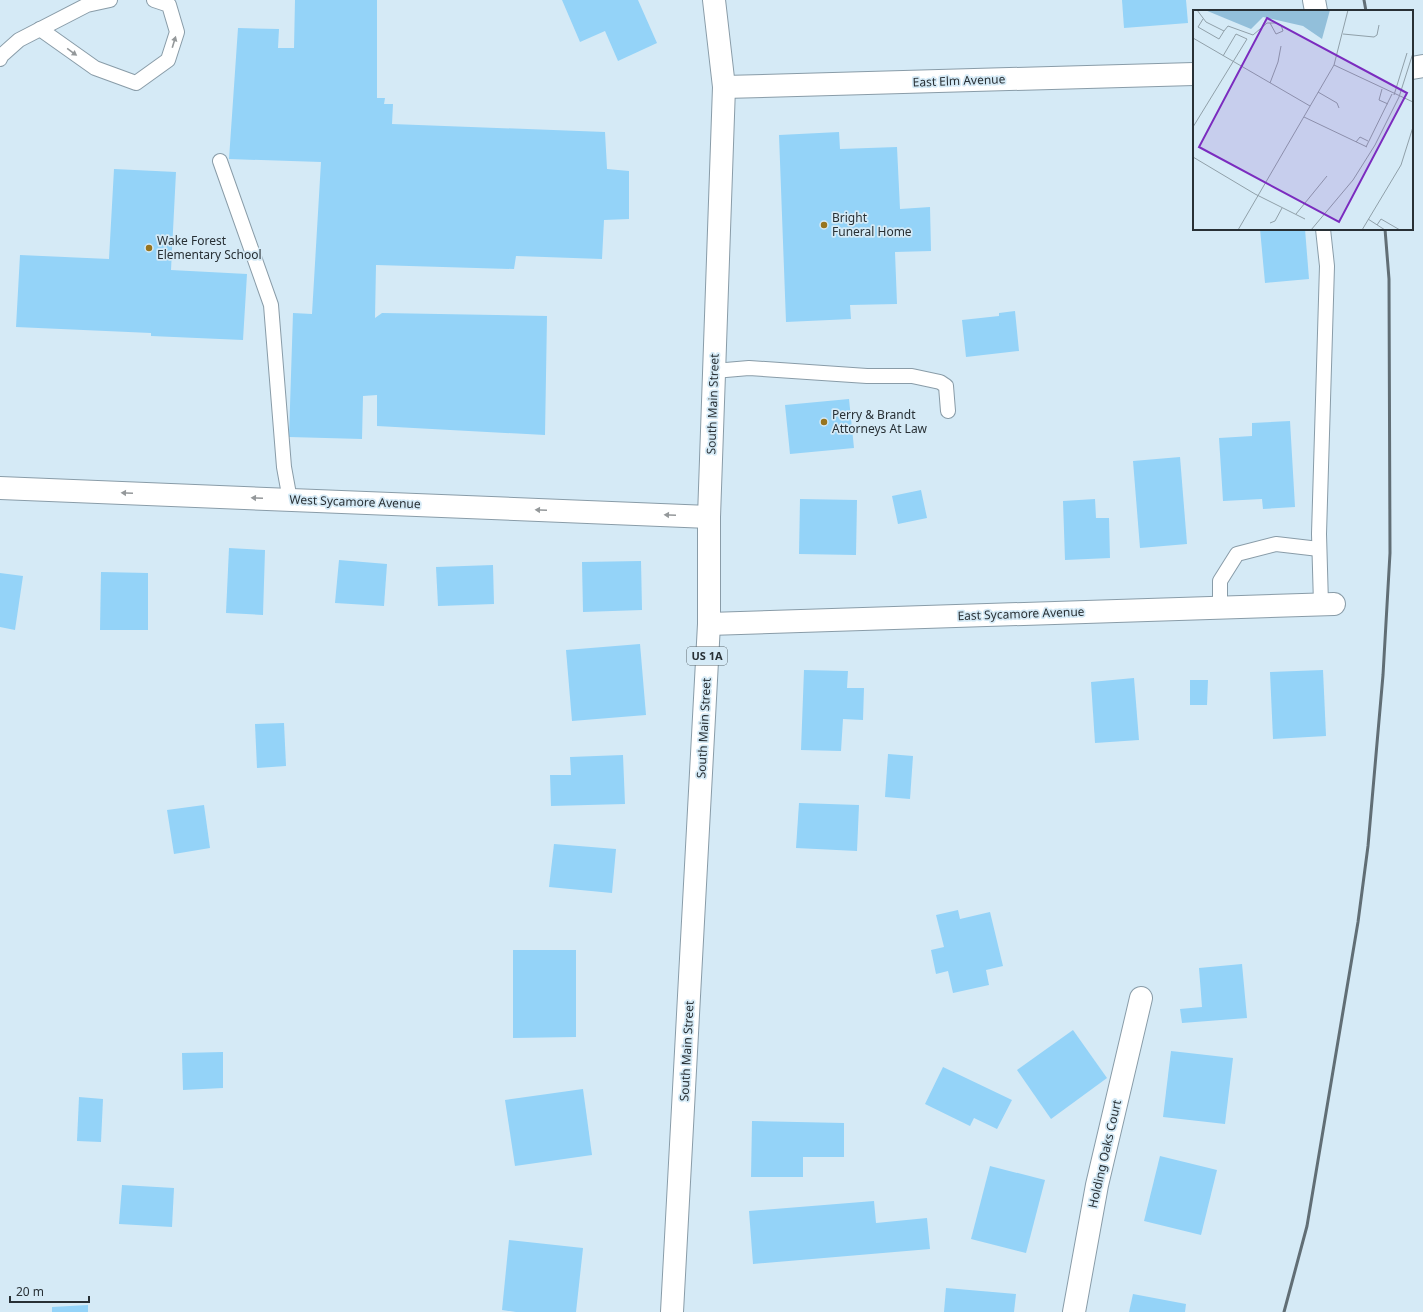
<svg xmlns="http://www.w3.org/2000/svg" width="1423" height="1312" viewBox="0 0 1423 1312" font-family="'Noto Sans',sans-serif">
  <style>
    .building { fill: #94d3f8 }
    .lines { fill: none; stroke-linecap: round; stroke-linejoin: round }
    .service-casing { stroke: #899ca8; stroke-width: 16 }
    .minor-casing { stroke: #899ca8; stroke-width: 24 }
    .tertiary-casing { stroke: #899ca8; stroke-width: 24 }
    .primary-casing { stroke: #899ca8; stroke-width: 24 }
    .service { stroke: #fff; stroke-width: 14 }
    .minor { stroke: #fff; stroke-width: 22 }
    .tertiary { stroke: #fff; stroke-width: 22 }
    .primary { stroke: #fff; stroke-width: 22 }
    .rail { stroke: #616e75; stroke-width: 3 }
    .oneway { fill: #94989a }
    .poi-dot { fill: #98741e; stroke: #d5eaf6; stroke-width: 1.5 }
    .labels { text-anchor: middle; stroke-width: 3.5; stroke-linejoin: round; paint-order: stroke }
    .shield { fill: #d5eaf6; stroke: #5c686f; stroke-width: 1 }
    .shield-label { font-size: 11px; font-weight: bold; fill: #283035 }
    .street-label { font-size: 12px; fill: #283035; stroke: #d5eaf6 }
    .poi-label { font-size: 12px; fill: #283035; stroke: #d5eaf6; text-anchor: start }
    .inset-road { fill: none; stroke: #90a0a9; stroke-width: 1 }
    .view { fill: #7b2cbf; fill-opacity: 0.15; stroke: #7b2cbf; stroke-width: 2 }
    .inset-edge { fill: none; stroke: #283035; stroke-width: 2 }
  </style>
  <rect width="100%" height="100%" fill="#d5eaf6"/>
  <g class="building">
    <polygon points="295,0 377,0 377,98 385,98 384,104 393,104 392,124 605,132 607,169 629,171 629,219 604,220 602,259 516,256 514,269 376,265 375,318 382,313 547,316 545,435 377,426 377,395 363,396 362,439 289,437 293,313 312,314 321,162 229,159 238,28 279,29 278,48 294,48"/>
    <polygon points="562,0 638,0 657,43 618,61 605,31 580,42"/>
    <polygon points="1122,0 1186,0 1188,23 1124,28"/>
    <polygon points="839,132 840,149 897,147 900,209 930,207 931,251 895,252 897,304 850,305 851,319 786,322 779,135"/>
    <polygon points="114,169 176,172 171,270 247,274 243,340 151,336 151,333 16,327 20,255 109,259"/>
    <polygon points="1260,229 1305,229 1309,279 1265,283"/>
    <polygon points="1015,311 1019,351 966,357 962,320 999,316 999,313"/>
    <polygon points="849,399 854,448 790,454 785,405"/>
    <polygon points="1290,421 1295,507 1263,509 1262,499 1223,501 1219,438 1252,436 1252,423"/>
    <polygon points="1180,457 1187,544 1140,548 1133,461"/>
    <polygon points="921,490 927,518 898,524 892,496"/>
    <polygon points="800,499 857,500 856,555 799,554"/>
    <polygon points="1095,499 1096,518 1109,518 1110,558 1065,560 1063,501"/>
    <polygon points="229,548 265,550 263,615 226,613"/>
    <polygon points="339,560 387,564 384,606 335,603"/>
    <polygon points="641,561 642,610 583,612 582,562"/>
    <polygon points="493,565 494,604 438,606 436,567"/>
    <polygon points="101,572 148,573 148,630 100,630"/>
    <polygon points="0,573 23,576 15,630 0,627"/>
    <polygon points="640,644 646,715 572,721 566,650"/>
    <polygon points="804,670 848,671 847,688 864,688 863,720 843,719 841,751 801,750"/>
    <polygon points="1323,670 1326,736 1273,739 1270,672"/>
    <polygon points="1134,678 1139,740 1095,743 1091,682"/>
    <polygon points="1190,680 1208,680 1207,705 1190,705"/>
    <polygon points="284,723 286,766 257,768 255,724"/>
    <polygon points="888,754 913,756 910,799 885,797"/>
    <polygon points="623,755 625,804 551,806 550,775 571,775 570,757"/>
    <polygon points="799,803 859,805 857,851 796,848"/>
    <polygon points="204,805 210,848 174,854 167,810"/>
    <polygon points="554,844 616,849 612,893 549,887"/>
    <polygon points="958,910 960,919 990,912 1003,966 986,970 989,985 953,993 948,971 936,974 931,950 944,947 936,915"/>
    <polygon points="513,950 576,950 576,1037 513,1038"/>
    <polygon points="1242,964 1247,1018 1182,1023 1180,1009 1202,1007 1199,968"/>
    <polygon points="1073,1030 1107,1078 1051,1119 1017,1070"/>
    <polygon points="1171,1051 1233,1058 1225,1124 1163,1117"/>
    <polygon points="223,1052 223,1088 183,1090 182,1053"/>
    <polygon points="943,1067 1012,1100 997,1129 974,1118 970,1126 925,1104"/>
    <polygon points="583,1089 592,1155 515,1166 505,1100"/>
    <polygon points="79,1097 103,1099 101,1142 77,1141"/>
    <polygon points="752,1121 844,1123 844,1157 803,1157 803,1177 751,1177"/>
    <polygon points="1160,1156 1217,1170 1201,1235 1144,1221"/>
    <polygon points="990,1166 1045,1180 1026,1253 971,1239"/>
    <polygon points="122,1185 174,1188 172,1227 119,1224"/>
    <polygon points="874,1201 876,1223 927,1218 930,1249 753,1264 749,1211"/>
    <polygon points="509,1240 583,1248 576,1312 516,1312 502,1310"/>
    <polygon points="946,1288 1016,1294 1014,1312 944,1312"/>
    <polygon points="1133,1294 1186,1304 1185,1312 1129,1312"/>
    <polygon points="88,1305 88,1312 52,1312 52,1307"/>
  </g>
  <g class="lines">
    <g class="service-casing">
      <g id="service">
        <polyline points="40,29 95,68 136,83 168,60 177,32 169,5 154,0"/>
        <polyline points="0,59 1,56 19,40 87,5 110,0"/>
        <polyline points="220,161 271,305 284,467 290,500"/>
        <polyline points="714,371 749,368 867,376 912,376 940,382 946,386 948,411"/>
        <polyline points="1321,604 1319,534 1327,266 1323,229"/>
        <polyline points="1220,608 1220,581 1237,554 1276,544 1319,549"/>
      </g>
    </g>
    <g class="minor-casing">
      <g id="minor">
        <polyline points="1314,0 1316,11"/>
        <polyline points="0,488 709,517"/>
        <polyline points="709,624 1334,604"/>
        <polyline points="1074,1312 1097,1185 1141,998"/>
      </g>
    </g>
    <g class="tertiary-casing">
      <g id="tertiary">
        <polyline points="1412,68 1423,66"/>
        <polyline points="724,87 1194,74"/>
      </g>
    </g>
    <g class="primary-casing">
      <polyline id="primary" points="672,1312 709,624 709,517 724,87 714,0"/>
    </g>
    <use href="#service" class="service"/>
    <use href="#minor" class="minor"/>
    <use href="#tertiary" class="tertiary"/>
    <use href="#primary" class="primary"/>
    <g class="rail">
      <polyline points="1364,0 1366,11"/>
      <polyline points="1284,1312 1307,1226 1358,922 1368,846 1383,675 1390,553 1389,279 1385,229"/>
    </g>
  </g>
  <defs><path id="oneway-solid" d="M-6-.8H1V-3.2L6.5 0L1 3.2V.8H-6Z"/></defs>
  <g class="oneway">
    <use href="#oneway-solid" transform="translate(174 42) rotate(-73)"/>
    <use href="#oneway-solid" transform="translate(72 52) rotate(36)"/>
    <use href="#oneway-solid" transform="translate(127 493) rotate(-178)"/>
    <use href="#oneway-solid" transform="translate(257 498) rotate(-178)"/>
    <use href="#oneway-solid" transform="translate(541 510) rotate(-178)"/>
    <use href="#oneway-solid" transform="translate(670 515) rotate(-178)"/>
  </g>
  <g class="poi-dot">
    <circle cx="824" cy="225" r="4"/>
    <circle cx="149" cy="248" r="4"/>
    <circle cx="824" cy="422" r="4"/>
  </g>
  <g class="labels">
    <rect class="shield" x="687" y="647" width="40" height="18" rx="3"/>
    <g class="shield-label">
      <text x="707" y="660">US 1A</text>
    </g>
    <g class="street-label">
      <text transform="translate(959 81) rotate(-2)" y="4">East Elm Avenue</text>
      <text transform="translate(713 404) rotate(-88)" y="4">South Main Street</text>
      <text transform="translate(355 502) rotate(2)" y="4">West Sycamore Avenue</text>
      <text transform="translate(1021 614) rotate(-2)" y="4">East Sycamore Avenue</text>
      <text transform="translate(704 728) rotate(-87)" y="4">South Main Street</text>
      <text transform="translate(687 1051) rotate(-87)" y="4">South Main Street</text>
      <text transform="translate(1105 1154) rotate(-77)" y="4">Holding Oaks Court</text>
    </g>
    <g class="poi-label">
      <text x="832" y="222">Bright<tspan x="832" dy="14">Funeral Home</tspan></text>
      <text x="157" y="245">Wake Forest<tspan x="157" dy="14">Elementary School</tspan></text>
      <text x="832" y="419">Perry &amp; Brandt<tspan x="832" dy="14">Attorneys At Law</tspan></text>
    </g>
  </g>
  <g transform="translate(1193 10)">
    <rect width="220" height="220" fill="#d5eaf6"/>
    <path d="M 12,0 L 137,0 L 129,29 L 110,16 L 70,7 L 58,19 Z" fill="#92bfda"/>
    <path class="inset-road" d="M 4,0 L 13,12 L 31,21 L 26,29 L 5,17 L 10,9M 31,21 L 35,16 L 60,25 L 74,13 L 83,13 L 88,15 L 90,21 L 83,24 L 77,13M 150,24 L 181,27 L 184,25 L 186,15M 0,28 L 117,96M 141,55 L 220,92M 77,73 L 85,52 L 88,36M 189,79 L 186,90 L 195,94M 125,82 L 144,93 L 146,98M 201,85 L 214,43M 111,107 L 174,137M 0,117 L 54,29 L 43,24 L 30,46M 163,132 L 167,127 L 175,131M 173,137 L 199,84M 0,147 L 62,184 L 112,209M 103,204 L 134,166M 175,209 L 192,220M 77,213 L 82,211 L 89,198M 184,215 L 188,209 L 207,220M 45,220 L 141,55 L 155,0M 118,220 L 160,170 L 182,135 L 206,87 L 220,43M 169,220 L 208,155 L 220,117"/>
    <path class="view" d="M 74,8 L 214,83 L 146,212 L 6,137 Z"/>
    <rect width="220" height="220" class="inset-edge"/>
  </g>
  <path d="M10 1296v6h79v-6" fill="none" stroke="#283035" stroke-width="2"/>
  <text x="16" y="1296" font-size="12" fill="#283035" stroke="#d5eaf6" stroke-width="3" paint-order="stroke">20 m</text>
</svg>
